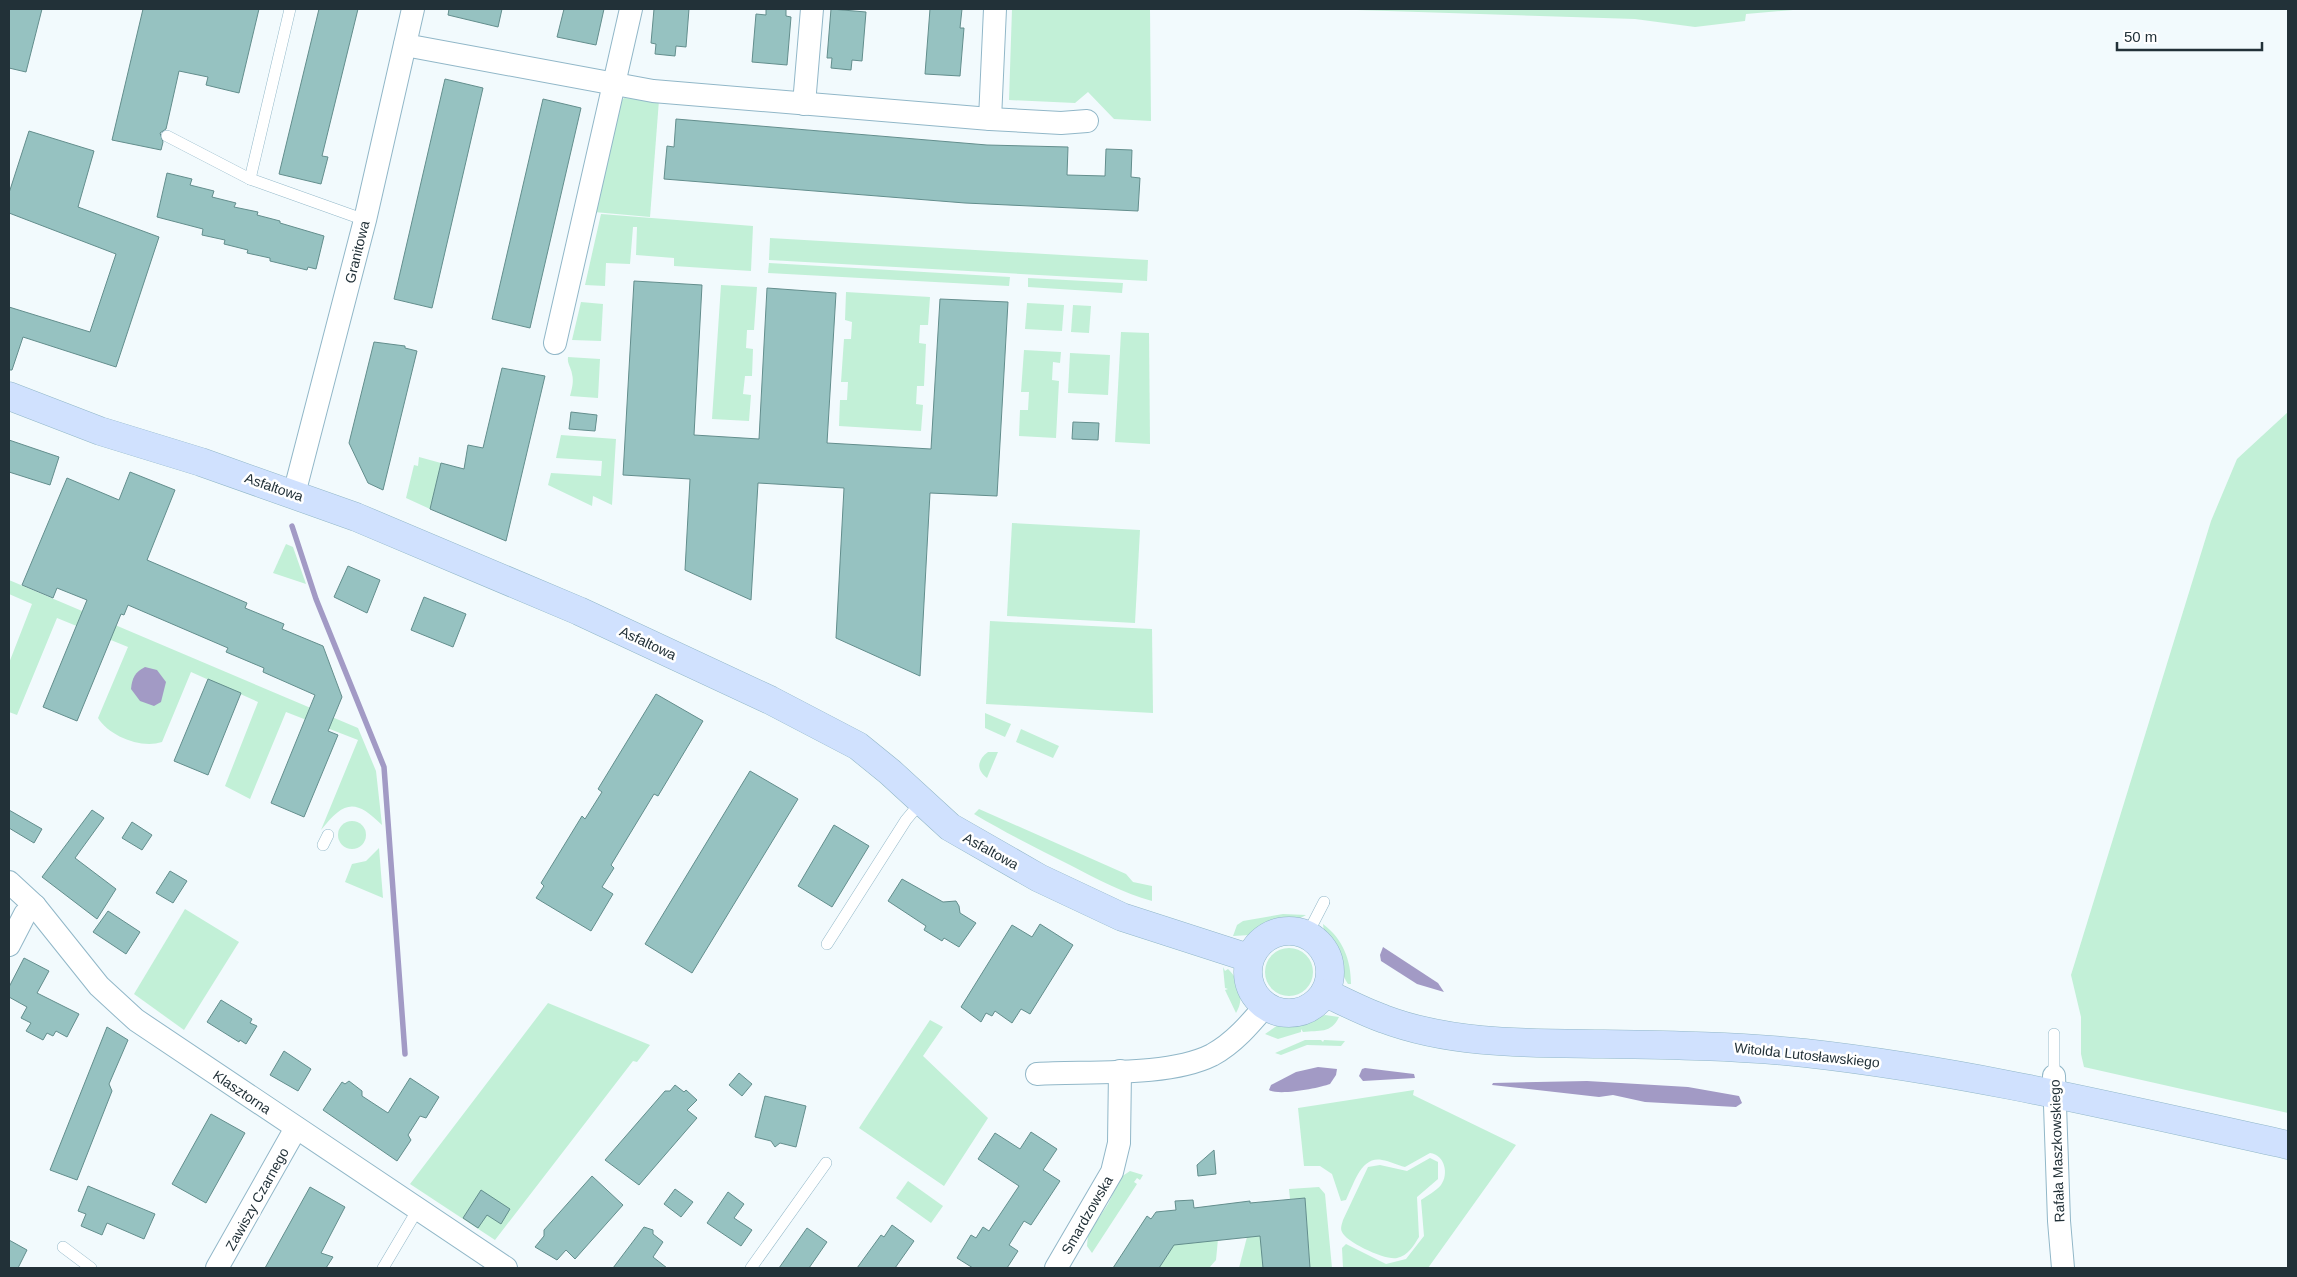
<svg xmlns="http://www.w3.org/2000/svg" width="2297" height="1277" viewBox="0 0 2297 1277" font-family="Arial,sans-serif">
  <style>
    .green { fill: #c2f0d7 }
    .water { fill: #a29ac5 }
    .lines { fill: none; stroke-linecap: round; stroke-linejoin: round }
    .stream { stroke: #a29ac5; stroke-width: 5.5 }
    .building { fill: #96c2c1; stroke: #638e8d }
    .lane-casing { stroke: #91b7c8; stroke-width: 12 }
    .street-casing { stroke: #91b7c8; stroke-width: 24 }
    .secondary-casing { stroke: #91b7c8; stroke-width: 29 }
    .lane { stroke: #fff; stroke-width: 11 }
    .street { stroke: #fff; stroke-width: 22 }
    .secondary { stroke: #d0e1fe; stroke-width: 28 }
    .labels { text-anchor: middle; stroke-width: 5; stroke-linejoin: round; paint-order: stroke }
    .street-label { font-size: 14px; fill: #223138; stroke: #fff }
  </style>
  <rect width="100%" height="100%" fill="#f2fafd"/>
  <g class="green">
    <polygon points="1012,9 1150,9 1151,121 1114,119 1088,92 1075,103 1009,100"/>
    <polygon points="1326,9 1805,9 1746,14 1745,21 1695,27 1635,19"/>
    <polygon points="624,98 659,100 650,217 594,212 620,102"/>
    <polygon points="601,214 753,226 751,271 674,266 674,258 636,255 637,227 633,227 630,264 606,263 605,286 585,285"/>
    <polygon points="770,238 1148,260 1147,281 769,260"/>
    <polygon points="769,263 1010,277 1009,286 768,273"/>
    <polygon points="1028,278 1123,283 1122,293 1028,287"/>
    <polygon points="721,285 757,287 754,330 747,330 746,348 753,349 752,376 745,376 743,394 751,395 749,421 712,419"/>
    <polygon points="846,292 930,297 928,325 920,325 919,343 926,344 924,386 917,386 916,404 923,405 921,431 839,426 840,400 847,400 848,382 841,382 844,339 851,339 852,322 845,320"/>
    <polygon points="581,302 603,304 601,341 572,340"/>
    <polygon points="1027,303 1064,305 1062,331 1025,329"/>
    <polygon points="1073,305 1091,306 1089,333 1071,332"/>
    <polygon points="1121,332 1149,333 1150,444 1115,442"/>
    <polygon points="1024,350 1061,352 1060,363 1053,362 1052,380 1059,381 1056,438 1019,436 1020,410 1028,410 1029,392 1021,392"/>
    <polygon points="1070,353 1110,355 1108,395 1068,393"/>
    <path d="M 568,357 L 600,359 L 598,398 L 570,396 C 572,389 574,381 572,374 C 571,367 567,364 568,357 Z"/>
    <polygon points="2288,412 2288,1113 2084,1067 2081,1054 2081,1017 2071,975 2211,521 2237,459"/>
    <polygon points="561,435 616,439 612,505 593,496 592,506 548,485 551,473 601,476 602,461 556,458"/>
    <polygon points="419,457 441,463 430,509 406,498 414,465 418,466"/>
    <polygon points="1012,523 1140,530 1135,623 1007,616"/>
    <polygon points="286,544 293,547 306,584 273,573"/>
    <path d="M 9,580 L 358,728 L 376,771 L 382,825 C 355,798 344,801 321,830 L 358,740 L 286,712 L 250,799 L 225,786 L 258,702 L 191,672 L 162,742 C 141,749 109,736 98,718 L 128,647 L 57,618 L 17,715 L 9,712 L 9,663 L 32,604 L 9,594 Z"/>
    <polygon points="990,621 1152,629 1153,713 986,704"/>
    <polygon points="985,713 1011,724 1005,737 985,728"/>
    <polygon points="1021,729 1059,746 1053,758 1016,742"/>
    <path d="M 988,752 L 998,752 L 987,778 C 976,770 977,760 988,752 Z"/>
    <path d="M 979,809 L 1126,874 L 1133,882 L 1152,886 L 1152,901 C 1123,893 1097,879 1070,865 C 1038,849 1006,833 974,814 Z"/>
    <circle cx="352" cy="835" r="14"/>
    <polygon points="379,848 383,898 345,882 352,864 366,861"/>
    <polygon points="185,909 239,942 184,1030 134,994"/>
    <polygon points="1283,914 1306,915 1297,920 1276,921 1273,919 1274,922 1250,935 1233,936 1237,925 1243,921"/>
    <path d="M 1323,924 C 1343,939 1351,960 1351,984 L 1348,984 C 1341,975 1343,964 1338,953 C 1334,943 1323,935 1323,924 Z"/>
    <circle cx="1289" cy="972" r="24"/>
    <path d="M 1223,967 L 1225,971 L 1228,969 C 1240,980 1245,999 1236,1013 L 1225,990 L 1228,989 L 1225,988 Z"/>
    <polygon points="548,1003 650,1045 637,1062 633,1061 495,1240 410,1184"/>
    <path d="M 1325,1015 L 1339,1017 C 1331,1034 1319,1030 1303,1032 L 1301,1029 L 1301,1032 L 1278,1039 L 1265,1034 L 1278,1025 L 1298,1024 Z"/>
    <polygon points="930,1020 943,1027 923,1056 988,1118 944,1186 859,1128"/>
    <polygon points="1305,1040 1321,1040 1323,1042 1324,1040 1345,1041 1341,1046 1307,1045 1281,1055 1275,1053"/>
    <path d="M 1414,1090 L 1413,1095 L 1516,1145 L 1428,1268 L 1343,1268 L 1342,1248 L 1346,1244 L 1386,1264 L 1406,1259 L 1424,1236 L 1421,1200 C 1427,1196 1436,1191 1441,1185 C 1449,1174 1445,1155 1430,1153 L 1405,1167 C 1397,1165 1390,1161 1382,1160 C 1361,1156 1354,1184 1346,1200 L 1341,1201 L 1332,1174 L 1320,1166 L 1304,1166 L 1298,1108 Z"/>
    <path d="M 1430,1158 L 1438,1162 L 1438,1179 L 1417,1197 L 1419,1237 C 1414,1245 1408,1256 1397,1258 C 1386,1261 1346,1242 1342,1232 C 1340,1228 1342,1224 1343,1220 L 1368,1167 L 1380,1165 L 1407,1171 Z"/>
    <polygon points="1130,1171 1143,1175 1140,1180 1137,1178 1134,1182 1137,1184 1092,1253 1087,1246 1088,1234 1108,1204 1121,1177"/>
    <polygon points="908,1181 943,1206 931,1223 896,1198"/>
    <polygon points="1319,1187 1325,1194 1332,1268 1310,1268 1305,1198 1290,1199 1289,1189"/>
    <polygon points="1262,1233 1263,1268 1239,1268 1247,1237"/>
    <polygon points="1218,1239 1216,1260 1209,1268 1159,1268 1169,1253 1165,1250 1176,1243 1196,1243 1197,1241"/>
  </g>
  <g class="water">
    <path d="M 145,667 L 157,670 L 166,682 L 161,702 L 154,706 L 140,701 L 131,689 C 132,678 135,672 145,667 Z"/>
    <polygon points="1383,947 1438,983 1444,992 1417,984 1381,961 1380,955"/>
    <path d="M 1318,1067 L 1337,1069 L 1336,1075 L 1330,1084 C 1319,1088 1279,1096 1269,1090 L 1271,1085 L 1296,1072 Z"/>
    <polygon points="1365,1068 1414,1074 1415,1078 1363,1081 1359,1076 1362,1069"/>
    <polygon points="1587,1081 1688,1087 1739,1096 1742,1103 1736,1107 1645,1102 1613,1095 1599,1097 1492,1085 1493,1083"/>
  </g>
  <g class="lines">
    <polyline class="stream" points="292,526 316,599 384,767 405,1054"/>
  </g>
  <g class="building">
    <polygon points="9,9 42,9 26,72 9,68"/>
    <polygon points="143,9 259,9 239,93 206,85 208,77 179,71 166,129 160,133 163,142 161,150 112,140"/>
    <polygon points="319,9 358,9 322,156 328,157 321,184 279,174"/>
    <polygon points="449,9 502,9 498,27 448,15"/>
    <polygon points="564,9 604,9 596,45 557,37"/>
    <polygon points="654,9 689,9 686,47 676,46 675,56 655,54 656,44 651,43"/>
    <polygon points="766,9 786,9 786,16 791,17 787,65 752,62 756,14 766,15"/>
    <polygon points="831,9 866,12 862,61 852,60 851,70 831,68 832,58 827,58"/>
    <polygon points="930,9 962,9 960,28 964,28 960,76 925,74"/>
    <polygon points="445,79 483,88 432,308 394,299"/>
    <polygon points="543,99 581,108 530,328 492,319"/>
    <polygon points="676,119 987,145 1068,147 1067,175 1105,176 1106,149 1132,150 1131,177 1140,178 1138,211 965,203 664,179 667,146 674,147"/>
    <polygon points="29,131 94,151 78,207 159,237 116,367 23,337 12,370 9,370 9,307 90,332 116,254 9,213 9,193"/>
    <polygon points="167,173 192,179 190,185 214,191 212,197 236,203 234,207 258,212 257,215 280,221 280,223 324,236 316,269 308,267 307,270 270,261 270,258 247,253 248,250 224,244 225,240 202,235 203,229 157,217"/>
    <polygon points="634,281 702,285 694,435 759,439 767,288 836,293 827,443 931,449 940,299 1008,302 997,496 930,493 920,676 836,638 844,488 758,483 751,600 685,570 690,479 623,475"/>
    <polygon points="374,342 405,346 405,348 417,351 383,490 368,483 349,443"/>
    <polygon points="502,368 545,376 506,541 430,509 441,463 464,469 468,445 483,448"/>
    <polygon points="571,412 597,415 595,431 569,429"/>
    <polygon points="1073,422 1099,423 1098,440 1072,439"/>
    <polygon points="9,440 59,457 50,485 9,472"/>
    <polygon points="130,472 175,490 147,560 247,603 245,608 284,624 282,629 323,646 342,697 328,731 338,735 304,817 271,803 315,695 263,672 264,668 226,652 228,648 128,605 124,615 121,614 77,721 43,707 87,600 57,588 53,598 22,585 67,478 119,500"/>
    <polygon points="348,566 380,580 367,613 334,597"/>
    <polygon points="424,597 466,614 453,647 411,630"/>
    <polygon points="208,679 241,693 208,775 174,761"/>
    <polygon points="656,694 703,721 658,796 654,794 611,865 614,868 602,887 613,894 591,931 536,898 544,886 541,883 582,816 585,819 602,792 598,789"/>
    <polygon points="750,771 798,799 692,973 645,944"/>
    <polygon points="9,810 42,829 34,843 9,828"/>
    <polygon points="92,810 104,818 75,858 116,889 97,919 42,877"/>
    <polygon points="132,822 152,835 142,850 122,838"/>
    <polygon points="834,825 869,846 832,907 798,886"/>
    <polygon points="170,871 187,881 173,903 156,893"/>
    <polygon points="902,879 943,902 956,901 959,906 960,913 976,923 959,947 944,938 942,941 924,930 926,926 888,901"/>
    <polygon points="108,911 140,932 126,954 93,932"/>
    <polygon points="1040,924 1073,945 1030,1014 1021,1009 1012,1023 995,1011 992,1016 986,1013 981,1022 961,1007 1012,925 1032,937"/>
    <polygon points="24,958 49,971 37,993 79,1014 67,1037 56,1031 53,1036 47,1033 43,1040 26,1031 31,1023 21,1018 27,1007 9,997 9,987"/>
    <polygon points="221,1000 252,1019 250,1023 257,1026 246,1044 240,1040 239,1042 207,1022"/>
    <polygon points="107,1027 128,1040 109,1084 112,1091 77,1180 50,1170"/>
    <polygon points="284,1051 311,1069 298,1091 270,1075"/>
    <polygon points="739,1073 752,1084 742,1096 729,1085"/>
    <polygon points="410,1078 439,1097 426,1118 420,1116 408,1135 411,1140 397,1161 323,1110 342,1082 345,1084 349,1081 362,1091 362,1096 388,1113"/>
    <polygon points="675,1085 684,1092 686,1090 697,1100 687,1110 697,1118 639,1185 605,1160 665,1091 670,1091"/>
    <polygon points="765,1096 806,1106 796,1147 780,1143 775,1147 771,1141 755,1137"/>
    <polygon points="211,1114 245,1133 206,1203 172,1184"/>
    <polygon points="1031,1132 1057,1149 1043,1170 1060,1181 1031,1225 1024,1221 1009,1245 1018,1251 1007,1268 973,1268 957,1258 971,1235 976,1238 983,1227 989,1231 1019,1186 978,1159 995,1133 1020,1149"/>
    <polygon points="1214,1150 1216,1174 1198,1176 1197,1165"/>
    <polygon points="592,1176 623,1205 575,1259 566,1250 557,1260 535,1247 544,1236 544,1230"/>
    <polygon points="88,1186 155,1214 144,1239 107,1223 102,1235 81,1226 86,1214 78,1211"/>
    <polygon points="310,1187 345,1207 321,1253 333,1257 326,1268 265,1268"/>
    <polygon points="675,1189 693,1202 681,1217 664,1204"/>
    <polygon points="481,1190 510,1209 501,1224 487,1215 478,1228 463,1218"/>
    <polygon points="728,1192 744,1204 734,1218 752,1230 741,1246 707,1223"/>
    <polygon points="1305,1198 1310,1268 1263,1268 1260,1236 1174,1245 1159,1268 1113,1268 1147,1216 1151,1219 1156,1212 1176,1210 1175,1201 1193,1200 1194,1208 1250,1201 1250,1203"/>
    <polygon points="892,1225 914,1241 895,1268 857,1268 881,1235 884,1237"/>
    <polygon points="644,1227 653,1230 653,1234 663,1242 653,1257 667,1268 613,1268"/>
    <polygon points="807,1228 827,1242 809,1268 779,1268"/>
    <polygon points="9,1240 27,1250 18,1268 9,1268"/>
  </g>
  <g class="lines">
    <g class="lane-casing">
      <g id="lane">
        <polyline points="290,9 250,179 365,220"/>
        <polyline points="167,136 250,179"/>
        <polyline points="323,845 328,835"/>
        <polyline points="1307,935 1324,902"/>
        <polyline points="827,944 906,820 921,802"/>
        <polyline points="2054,1076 2054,1034"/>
        <polyline points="63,1247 91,1268"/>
        <polyline points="383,1268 418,1209"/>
        <polyline points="751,1268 826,1163"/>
      </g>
    </g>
    <g class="street-casing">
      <g id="street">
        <polyline points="405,45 653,91 990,119 1061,123 1087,121"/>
        <polyline points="804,104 812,9"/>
        <polyline points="990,119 995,9"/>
        <polyline points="555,343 631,9"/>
        <polyline points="294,494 365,220 413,9"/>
        <polyline points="9,882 35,906 99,986 136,1020 506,1268"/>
        <polyline points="9,945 25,914 35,906"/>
        <path d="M 1037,1074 C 1087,1071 1168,1077 1212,1055 C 1234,1043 1250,1024 1266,1005"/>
        <polyline points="2054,1076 2059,1221 2063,1268"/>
        <polyline points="217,1268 296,1128"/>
        <polyline points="1056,1268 1112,1172 1119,1143 1120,1071"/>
      </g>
    </g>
    <g class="secondary-casing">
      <g id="secondary">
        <polyline points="9,396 100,431 201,462 356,517 579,611 770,700 858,746 890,772 950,827 1039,878 1122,917 1249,958"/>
        <circle cx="1289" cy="972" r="41"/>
        <path d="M 1326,993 C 1345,1002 1364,1012 1384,1019 C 1453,1045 1531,1043 1603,1044 C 1671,1045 1738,1046 1805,1053 C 1968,1071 2128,1110 2288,1145"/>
      </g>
    </g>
    <use href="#lane" class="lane"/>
    <use href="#street" class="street"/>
    <use href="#secondary" class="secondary"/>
  </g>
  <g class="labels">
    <g class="street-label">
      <text transform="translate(357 252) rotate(-76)" y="5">Granitowa</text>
      <text transform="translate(274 487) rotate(19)" y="5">Asfaltowa</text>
      <text transform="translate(648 643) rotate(25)" y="5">Asfaltowa</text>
      <text transform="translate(991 851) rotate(29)" y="5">Asfaltowa</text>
      <text transform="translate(1807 1055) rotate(6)" y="5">Witolda Lutosławskiego</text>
      <text transform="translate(242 1092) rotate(34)" y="5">Klasztorna</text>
      <text transform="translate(2057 1151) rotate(-92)" y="5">Rafała Maszkowskiego</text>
      <text transform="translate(257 1199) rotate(-61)" y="5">Zawiszy Czarnego</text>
      <text transform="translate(1087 1215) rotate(-60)" y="5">Smardzowska</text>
    </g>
  </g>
  <rect width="2297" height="1277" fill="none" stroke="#223138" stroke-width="20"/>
  <path d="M2117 42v8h145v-8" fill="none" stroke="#223138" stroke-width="2.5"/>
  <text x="2124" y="42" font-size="15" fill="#223138" stroke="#ffffff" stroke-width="4" paint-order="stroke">50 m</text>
</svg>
